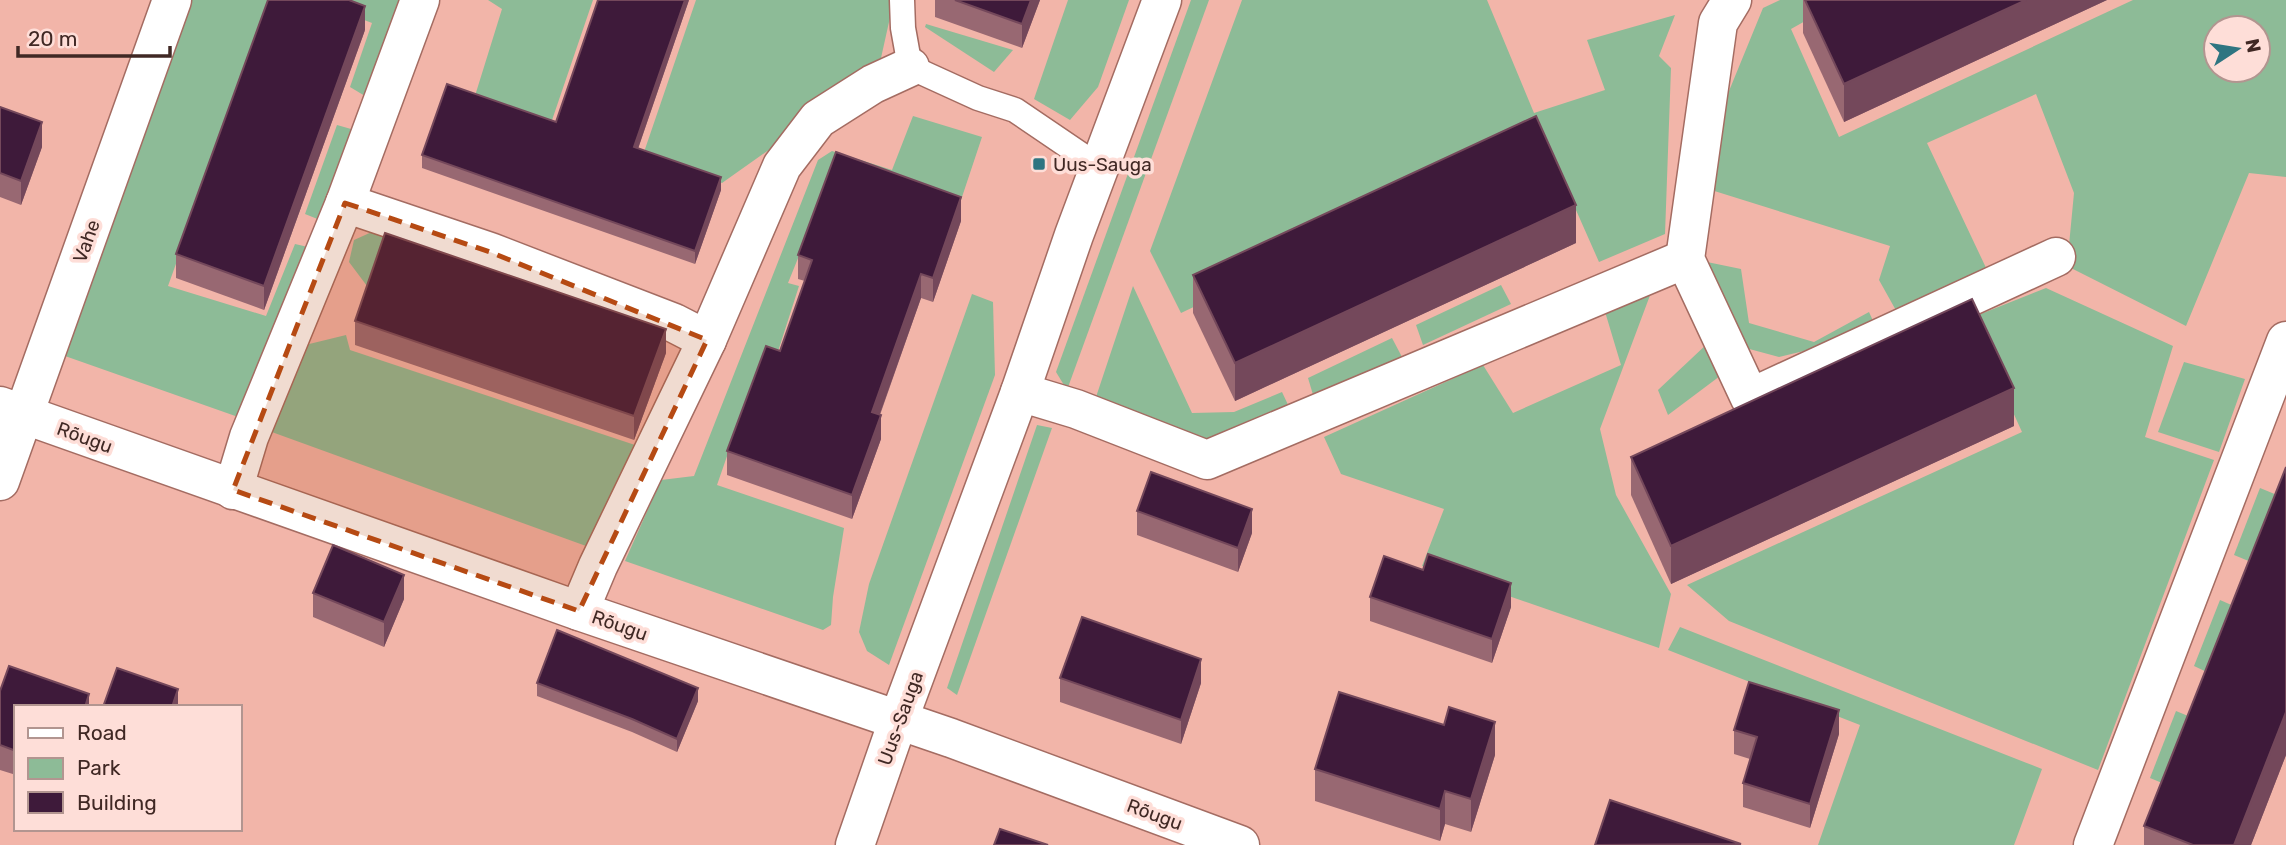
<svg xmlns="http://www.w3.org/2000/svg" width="2286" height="845" viewBox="0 0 2286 845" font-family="Rubik,sans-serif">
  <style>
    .green { fill: #8dbb97; fill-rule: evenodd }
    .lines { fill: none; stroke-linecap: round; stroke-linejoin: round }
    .service-casing { stroke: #a46c62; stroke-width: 27 }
    .minor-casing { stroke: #a46c62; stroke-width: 41 }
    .tertiary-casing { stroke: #a46c62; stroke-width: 41 }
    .service { stroke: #fff; stroke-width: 24 }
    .minor { stroke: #fff; stroke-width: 38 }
    .tertiary { stroke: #fff; stroke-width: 38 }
    .wall { fill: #986872 }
    .shaded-wall { fill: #74485b }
    .building { fill: #3e1a3a; stroke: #74485b; stroke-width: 2 }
    .marked { fill: #b64a13; fill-opacity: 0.2; stroke: #b64a13; stroke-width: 5; stroke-dasharray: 14 9; stroke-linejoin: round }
    .poi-dot { fill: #2e7581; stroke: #feded8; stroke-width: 2.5 }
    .labels { text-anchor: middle; stroke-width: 7; stroke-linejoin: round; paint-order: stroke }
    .poi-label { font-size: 19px; fill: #402824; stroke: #feded8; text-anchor: start }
    .street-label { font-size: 19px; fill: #402824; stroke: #feded8 }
  </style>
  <rect width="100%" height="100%" fill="#f2b5a9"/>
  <g class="green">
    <polygon points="191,0 271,0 168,286 266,316 295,244 308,247 241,418 65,356"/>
    <polygon points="312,0 400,0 365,96 350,87 372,23"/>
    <polygon points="488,0 593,0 550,126 474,99 502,9"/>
    <polygon points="696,0 890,0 891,13 881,58 861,68 773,147 722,183 643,155"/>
    <polygon points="1068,0 1129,0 1098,87 1070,120 1034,99"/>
    <polygon points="1191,0 1209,0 1067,390 1056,372"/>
    <polygon points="1242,0 1487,0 1534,113 1605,90 1587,40 1675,15 1659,56 1671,68 1665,234 1599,262 1545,140 1181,313 1150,251"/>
    <path d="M 1780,0 L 1838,0 L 1839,2 L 1791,29 L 1839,137 L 2133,0 L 2286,0 L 2286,177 L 2249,173 L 2186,326 L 2067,266 L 2074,193 L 2036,94 L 1927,143 L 1988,272 L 1898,314 L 1879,280 L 1890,246 L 1708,189 L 1720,113 L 1763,8 ZM 2216,28 L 2258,28 L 2258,70 L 2216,70 Z"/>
    <polygon points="926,24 1013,50 994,72 925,27"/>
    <polygon points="913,116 982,137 958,209 834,169 788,283 799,286 774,364 759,364 717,485 844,528 833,597 831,625 823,630 625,561 661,480 694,476 818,160 832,151 892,170"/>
    <polygon points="337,125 351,129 320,220 305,214"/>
    <polygon points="374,231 468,258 367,286 349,262 354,240"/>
    <polygon points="1707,262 1741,269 1749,323 1814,342 1869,312 1874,323 1808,350 1779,357 1742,347"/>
    <polygon points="1655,282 1600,429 1616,495 1671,594 1659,648 1422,566 1444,509 1341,474 1324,437 1483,365 1513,413 1621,365 1603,305"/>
    <polygon points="1501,285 1511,304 1423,345 1416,325"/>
    <polygon points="1133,286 1192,413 1234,412 1282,392 1290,409 1232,434 1203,440 1096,397"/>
    <polygon points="2046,288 2173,346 2145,437 2214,460 2098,770 1729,621 1687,585 2022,432 1976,331 1923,337"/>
    <polygon points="972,294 993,302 995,375 889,665 867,651 859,632 869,584"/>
    <polygon points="346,335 350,350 635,445 586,546 269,431 301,346"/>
    <polygon points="1392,338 1402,357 1314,398 1308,378"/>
    <polygon points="1708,343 1724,373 1668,415 1658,390"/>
    <polygon points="2184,362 2245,379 2219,452 2158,432"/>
    <polygon points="1037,425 1052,428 957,695 947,688"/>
    <polygon points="2260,488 2277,495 2251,562 2234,555"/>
    <polygon points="2220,600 2236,607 2211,674 2194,666"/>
    <polygon points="1680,627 2042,769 2014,845 1818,845 1860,725 1668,650"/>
    <polygon points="2176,711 2193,718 2167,785 2150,778"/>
  </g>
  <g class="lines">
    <g class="service-casing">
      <polyline id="service" points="902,0 903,28 910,67 978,98 1015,110 1099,167"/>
    </g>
    <g class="minor-casing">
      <g id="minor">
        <polyline points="1732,0 1718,23 1685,259 1750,398 2056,257"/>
        <polyline points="345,203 490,252 674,323 707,340"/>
        <polyline points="1020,392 1076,409 1207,460 1685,259"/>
        <polyline points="0,406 579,611 951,738 1240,845"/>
        <polyline points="0,481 172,0"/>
        <polyline points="233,490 249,437 345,203 420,0"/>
        <polyline points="579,611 598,566 707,340 782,166 818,119 873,84 910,67"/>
        <polyline points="2093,845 2286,341"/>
      </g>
    </g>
    <g class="tertiary-casing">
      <polyline id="tertiary" points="855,845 898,721 1020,392 1074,235 1162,0"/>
    </g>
    <use href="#service" class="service"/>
    <use href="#minor" class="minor"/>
    <use href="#tertiary" class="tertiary"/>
  </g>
  <g class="wall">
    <polygon points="689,0 638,149 721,190 695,264 422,168 422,155 556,122"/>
    <polygon points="935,0 1040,0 1022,48 935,17"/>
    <polygon points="1803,0 2107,0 1844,122 1803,33"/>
    <polygon points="365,30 264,310 176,278 176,254"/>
    <polygon points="0,107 42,147 21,205 0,197"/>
    <polygon points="961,221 933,302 921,298 880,415 881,439 852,519 727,475 727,451 780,351 805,281 798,279 798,255"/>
    <polygon points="1576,243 1235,401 1193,313 1193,275"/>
    <polygon points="355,321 666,353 634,440 355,345"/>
    <polygon points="2014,426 1671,584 1631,495 1631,457"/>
    <polygon points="2286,467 2286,755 2251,845 2144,845 2144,826"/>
    <polygon points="1137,511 1252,533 1238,572 1137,535"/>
    <polygon points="313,593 404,599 384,647 313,617"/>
    <polygon points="1370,597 1511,607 1492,663 1370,621"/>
    <polygon points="1060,678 1201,683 1181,744 1060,702"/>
    <polygon points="537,683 698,701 677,752 632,732 537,696"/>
    <polygon points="0,691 89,707 16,707 16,775 0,770"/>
    <polygon points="1444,725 1495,755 1471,832 1445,824 1440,841 1315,801 1315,769"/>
    <polygon points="1734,730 1839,734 1810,828 1743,807 1743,783 1750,759 1734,754"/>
  </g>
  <g class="shaded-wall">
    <polygon points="685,0 689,0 634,160 634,147"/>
    <polygon points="1031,0 1040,0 1022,48 1022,24"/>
    <polygon points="2026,0 2107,0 1844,122 1844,84"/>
    <polygon points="365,6 365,30 264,310 264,286"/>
    <polygon points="42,122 42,147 21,205 21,181"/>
    <polygon points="721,177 721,190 695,264 695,251"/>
    <polygon points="961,197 961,221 933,302 933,278"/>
    <polygon points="1576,205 1576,243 1235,401 1235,363"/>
    <polygon points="921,274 921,298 872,436 872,412"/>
    <polygon points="666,329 666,353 634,440 634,416"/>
    <polygon points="2014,388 2014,426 1671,584 1671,546"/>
    <polygon points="881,415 881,439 852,519 852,495"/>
    <polygon points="1252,509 1252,533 1238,572 1238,548"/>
    <polygon points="404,575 404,599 384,647 384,622"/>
    <polygon points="1511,583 1511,607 1492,663 1492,639"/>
    <polygon points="1201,659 1201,683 1181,744 1181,720"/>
    <polygon points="698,688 698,701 677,752 677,739"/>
    <polygon points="178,689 178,707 172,707"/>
    <polygon points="89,694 89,707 85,707"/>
    <polygon points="1839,710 1839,734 1810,828 1810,804"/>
    <polygon points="2286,712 2286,755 2251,845 2234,845"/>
    <polygon points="1495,722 1495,755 1471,832 1471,799"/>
    <polygon points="1445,791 1445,824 1440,841 1440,809"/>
  </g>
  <g class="building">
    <polygon points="268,0 349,0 365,6 264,286 176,254"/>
    <polygon points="598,0 685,0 634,147 721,177 695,251 422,155 447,84 556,122"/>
    <polygon points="955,0 1031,0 1022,24"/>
    <polygon points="1805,0 2026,0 1844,84"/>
    <polygon points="0,107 42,122 21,181 0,173"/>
    <polygon points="1536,116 1576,205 1235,363 1193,275"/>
    <polygon points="836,152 961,197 933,278 921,274 872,412 881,415 852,495 727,451 766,346 780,351 812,260 798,255"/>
    <polygon points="385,233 666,329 634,416 355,321"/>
    <polygon points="1972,299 2014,388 1671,546 1631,457"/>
    <polygon points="2286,467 2286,712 2234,845 2193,845 2144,826"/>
    <polygon points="1151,472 1252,509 1238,548 1137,511"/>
    <polygon points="333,545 404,575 384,622 313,593"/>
    <polygon points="1428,554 1511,583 1492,639 1370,597 1384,556 1423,570"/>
    <polygon points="1082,617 1201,659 1181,720 1060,678"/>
    <polygon points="557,630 698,688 677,739 632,719 537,683"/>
    <polygon points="9,666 89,694 85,707 16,707 16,751 0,745 0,691"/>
    <polygon points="117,668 178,689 172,707 103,707"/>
    <polygon points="1749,682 1839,710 1810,804 1743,783 1757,737 1734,730"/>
    <polygon points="1339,692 1444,725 1449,707 1495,722 1471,799 1445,791 1440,809 1315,769"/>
    <polygon points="1610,800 1741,844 1595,845"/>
    <polygon points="1000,829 1048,845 994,845"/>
  </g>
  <path class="marked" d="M 345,203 L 490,252 L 707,340 L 579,611 L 233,490 Z"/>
  <rect class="poi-dot" x="1032" y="157" width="14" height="14" rx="3.5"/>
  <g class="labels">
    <g class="poi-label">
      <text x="1053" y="171">Uus-Sauga</text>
    </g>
    <g class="street-label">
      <text transform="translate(86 241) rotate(-70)" y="7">Vahe</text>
      <text transform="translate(85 437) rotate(20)" y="7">Rõugu</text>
      <text transform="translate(620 625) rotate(19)" y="7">Rõugu</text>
      <text transform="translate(900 718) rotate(-70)" y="7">Uus-Sauga</text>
      <text transform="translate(1155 814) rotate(20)" y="7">Rõugu</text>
    </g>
  </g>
  <rect x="14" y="705" width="228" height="126" fill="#feded8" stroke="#b29590" stroke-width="2"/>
  <rect x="28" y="728" width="35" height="10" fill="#ffffff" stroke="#b29590" stroke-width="2"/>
  <text x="77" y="740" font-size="21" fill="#402824">Road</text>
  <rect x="28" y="758" width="35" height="21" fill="#8dbb97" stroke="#b29590" stroke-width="2"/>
  <text x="77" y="775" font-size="21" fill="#402824">Park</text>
  <rect x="28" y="792" width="35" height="21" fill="#3e1a3a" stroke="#b29590" stroke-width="2"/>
  <text x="77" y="810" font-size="21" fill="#402824">Building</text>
  <g transform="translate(2237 49) rotate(78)"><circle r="33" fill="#feded8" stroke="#b29590" stroke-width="2"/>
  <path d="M0-5L12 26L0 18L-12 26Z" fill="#2e7581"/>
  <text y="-10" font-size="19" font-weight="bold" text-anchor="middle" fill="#402824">N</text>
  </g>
  <path d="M18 46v10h152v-10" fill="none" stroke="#402824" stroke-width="3.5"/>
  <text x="28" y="46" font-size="21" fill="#402824" stroke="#feded8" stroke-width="5" paint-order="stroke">20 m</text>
</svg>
